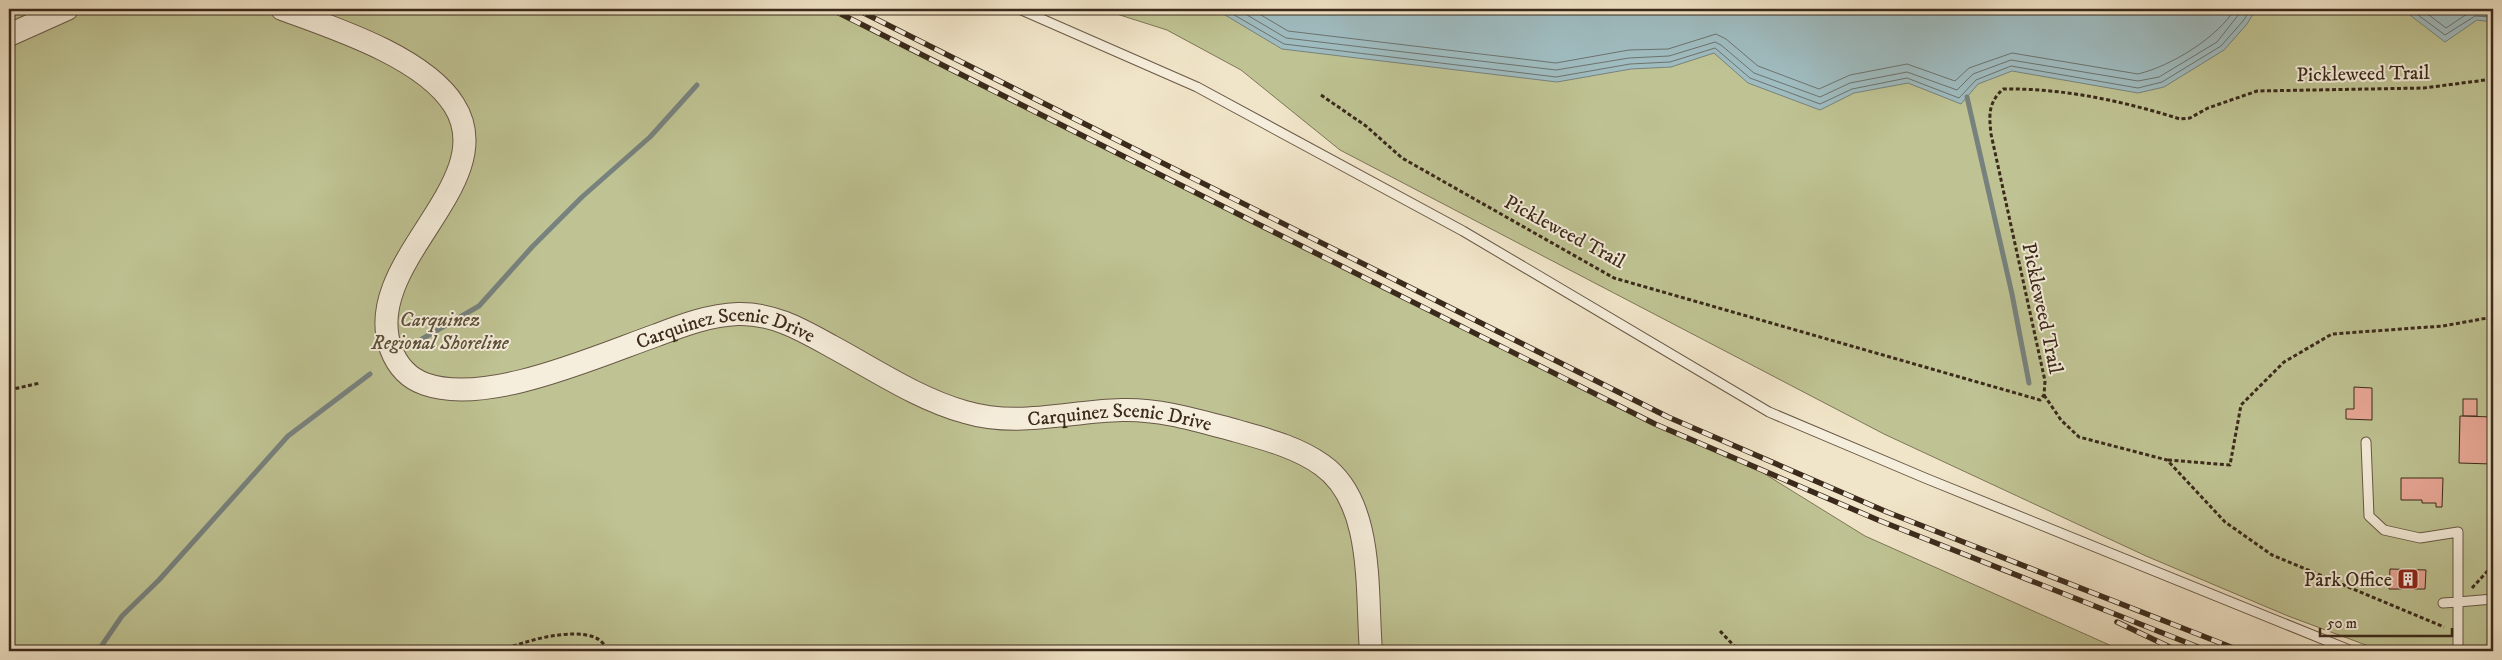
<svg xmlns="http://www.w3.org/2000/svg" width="2502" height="660" viewBox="0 0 2502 660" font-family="'IM FELL DW Pica',serif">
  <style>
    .green { fill: #bfc393; stroke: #7d7657 }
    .water { fill: #9fbcc0; stroke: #77827e }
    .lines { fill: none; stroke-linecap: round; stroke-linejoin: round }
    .shore { stroke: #6d736e; stroke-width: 1 }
    .stream { stroke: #77827e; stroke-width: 5 }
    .building { fill: #eaa897; stroke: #3b2a1b }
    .service-casing { stroke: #685946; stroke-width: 11 }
    .tertiary-casing { stroke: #685946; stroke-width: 24 }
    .path { stroke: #3b2a1b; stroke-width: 3; stroke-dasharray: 4 2.5; stroke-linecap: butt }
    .service { stroke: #f6eedc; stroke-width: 9 }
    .tertiary { stroke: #f6eedc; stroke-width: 22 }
    .rail-casing { stroke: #3b2a1b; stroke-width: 5.5 }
    .rail { stroke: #f6eedc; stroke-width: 4; stroke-dasharray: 11; stroke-linecap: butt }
    .labels { text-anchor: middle; stroke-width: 4; stroke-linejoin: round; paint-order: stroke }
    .street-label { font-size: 20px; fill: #3b2a1b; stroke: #f6eedc }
    .park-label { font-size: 20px; font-style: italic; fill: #5c5039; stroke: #f6eedc }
    .poi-label { font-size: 20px; fill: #3b2a1b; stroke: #f6eedc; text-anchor: end }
  </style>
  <rect width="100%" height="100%" fill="#f1e5c9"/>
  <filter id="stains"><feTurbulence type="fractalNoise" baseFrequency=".004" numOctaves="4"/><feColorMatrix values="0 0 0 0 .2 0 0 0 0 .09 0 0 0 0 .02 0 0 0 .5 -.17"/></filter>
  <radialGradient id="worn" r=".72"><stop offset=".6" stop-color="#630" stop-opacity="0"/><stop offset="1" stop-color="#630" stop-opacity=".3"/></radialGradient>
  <g class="green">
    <polygon points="9,9 831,9 1629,413 1760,471 1865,536 2123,651 9,651"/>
    <polygon points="1101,9 2493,9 2493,651 2382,651 2288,616 2146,556 1884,434 1340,150 1241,70 1167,30"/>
  </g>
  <g class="water">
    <polygon points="1215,9 2256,9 2247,24 2224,50 2164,87 2138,93 2012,71 1978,84 1961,104 1908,83 1854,93 1820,110 1748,83 1714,53 1671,67 1631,69 1557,82 1282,49"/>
    <polygon points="2402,9 2493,9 2493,22 2477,20 2445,42"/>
  </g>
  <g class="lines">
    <g class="shore">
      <polyline points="1224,9 1284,44 1556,77 1630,64 1670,62 1715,48 1750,78 1820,104 1852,89 1907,78 1959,98 1976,80 2011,66 2138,88 2162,82 2221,46 2243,21 2251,9"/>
      <polyline points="1237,9 1286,38 1556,70 1629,58 1669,56 1715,42 1721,45 1754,73 1820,97 1850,83 1907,72 1957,90 1973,74 2011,60 2138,81 2159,77 2217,42 2243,9"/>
      <path d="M 1251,9 L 1288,31 L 1556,63 L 1629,50 L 1668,49 L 1716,34 L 1726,39 L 1758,66 L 1819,89 L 1850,75 L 1907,64 L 1955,81 L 1969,68 L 2012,53 L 2138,74 C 2171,66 2217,38 2235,9"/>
      <polyline points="2410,9 2445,35 2475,16 2493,17"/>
      <polyline points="2421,9 2446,28 2473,10 2493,11"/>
    </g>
    <g class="stream">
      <polyline points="1967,97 2012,294 2029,383"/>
      <polyline points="422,339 479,306 532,247 582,197 650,137 697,85"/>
      <polyline points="98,651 122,616 159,580 288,436 370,374"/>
    </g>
  </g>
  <g class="building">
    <polygon points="2354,387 2372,388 2372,420 2346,419 2346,409 2354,409"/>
    <rect x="2463" y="399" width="14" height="17"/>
    <polygon points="2460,416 2493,417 2492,464 2459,463"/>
    <polygon points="2401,478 2443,478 2442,507 2436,507 2436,503 2422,503 2422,500 2401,500"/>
    <polygon points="2390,569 2426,570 2425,589 2389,589"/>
  </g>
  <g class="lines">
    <g class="service-casing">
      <g id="service">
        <polyline points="1019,9 1197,87 1463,231 1769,412 1925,478 2352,651"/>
        <polyline points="2366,442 2369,516 2384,530 2420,538 2458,532 2458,602 2443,603"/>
        <polyline points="2458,651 2458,602 2493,599"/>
      </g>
    </g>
    <g class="tertiary-casing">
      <g id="tertiary">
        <path id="s1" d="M 282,9 C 334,28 424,57 454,105 C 504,183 359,263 391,349 C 397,365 408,378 425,384 C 487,406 597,356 657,335 C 683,325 710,315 738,314 C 773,313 802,330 831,346 C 874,369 918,399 965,412 C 1018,428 1069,411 1122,410 C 1162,409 1199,421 1237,431 C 1265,439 1297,447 1322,465 C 1375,502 1366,593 1371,651"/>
        <polyline points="9,35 67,9"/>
      </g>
    </g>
    <g class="path">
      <path d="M 1321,95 L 1366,126 L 1402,158 L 1614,278 L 2040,400 L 2044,395 L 2045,381 L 1991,134 C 1989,115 1988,103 2003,89 C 2063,88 2123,101 2180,119 L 2190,118 L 2208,108 L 2257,91 L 2424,88 L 2493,79"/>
      <polyline points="9,390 40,383"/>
      <polyline points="2044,395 2061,420 2079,437 2167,460 2225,522 2272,555 2444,627"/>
      <polyline points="2168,460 2230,465 2241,405 2284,362 2332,334 2443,326 2493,317"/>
      <polyline points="2472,588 2493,565"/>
      <polyline points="1720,631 1739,651"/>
      <path d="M 501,651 C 524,641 572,627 596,638 C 601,640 606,647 610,651"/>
      <polyline points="872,651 956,649 973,651"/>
    </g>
    <use href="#service" class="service"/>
    <use href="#tertiary" class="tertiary"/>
    <g class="rail-casing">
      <g id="rail">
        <polyline points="831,9 1655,424 1878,520 2208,651"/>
        <polyline points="856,9 1668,417 1887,512 2241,651"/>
        <polyline points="2117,622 2178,651"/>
      </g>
    </g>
    <use href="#rail" class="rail"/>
  </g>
  <defs>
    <g id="building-square" transform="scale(1.125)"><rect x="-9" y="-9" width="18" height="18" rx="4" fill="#8f2418" stroke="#f6eedc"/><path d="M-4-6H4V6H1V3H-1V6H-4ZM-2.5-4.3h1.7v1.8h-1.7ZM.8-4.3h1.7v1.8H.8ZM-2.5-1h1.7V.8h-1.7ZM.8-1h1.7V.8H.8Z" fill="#fff"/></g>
  </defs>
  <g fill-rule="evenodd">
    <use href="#building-square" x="2408" y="579"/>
  </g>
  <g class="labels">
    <g class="street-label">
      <text transform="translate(2363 73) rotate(-1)" y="7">Pickleweed Trail</text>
      <text transform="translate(1565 231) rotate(28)" y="7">Pickleweed Trail</text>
      <text transform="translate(2043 308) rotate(78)" y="7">Pickleweed Trail</text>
      <text dy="7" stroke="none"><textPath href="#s1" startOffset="828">Carquinez Scenic Drive</textPath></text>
      <text dy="7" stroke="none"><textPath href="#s1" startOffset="1246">Carquinez Scenic Drive</textPath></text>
    </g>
    <g class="park-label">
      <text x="440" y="326">Carquinez<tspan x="440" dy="23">Regional Shoreline</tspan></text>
    </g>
    <g class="poi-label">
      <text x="2392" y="586">Park Office</text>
    </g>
  </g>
  <rect width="2502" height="660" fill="none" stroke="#f1e5c9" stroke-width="30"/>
  <rect x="10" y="10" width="2482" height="640" fill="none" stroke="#3b2a1b" stroke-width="2.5"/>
  <rect x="15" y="15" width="2472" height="630" fill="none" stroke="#3b2a1b"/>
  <path d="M2320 628v8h132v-8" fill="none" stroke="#3b2a1b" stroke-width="2.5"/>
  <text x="2327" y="628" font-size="15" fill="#3b2a1b" stroke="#f6eedc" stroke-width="4" paint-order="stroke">50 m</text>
  <rect width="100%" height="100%" filter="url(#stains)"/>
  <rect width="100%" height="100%" fill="url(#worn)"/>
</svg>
